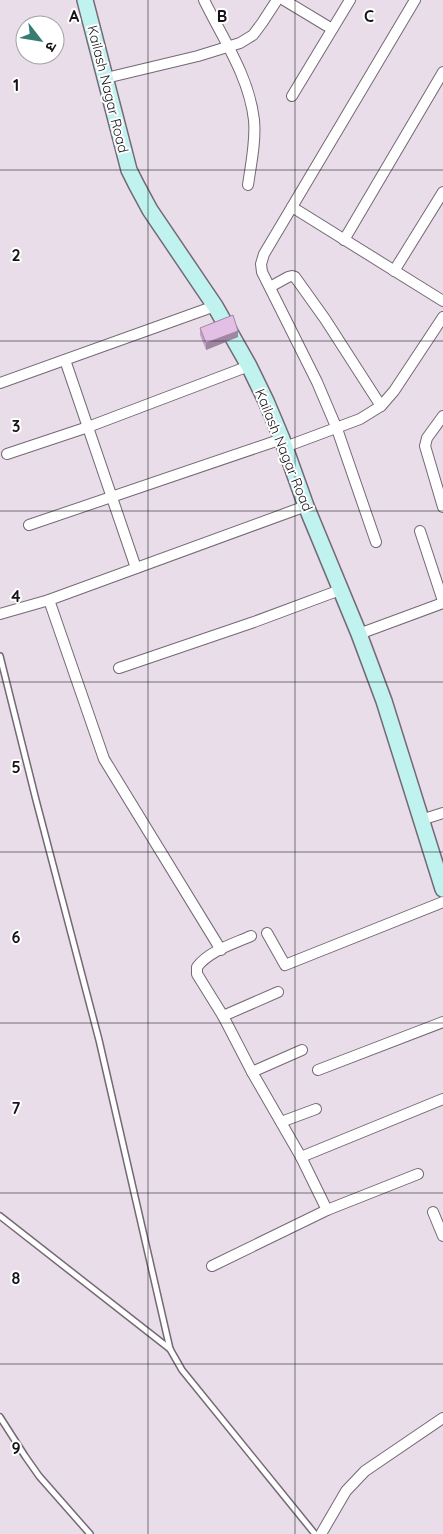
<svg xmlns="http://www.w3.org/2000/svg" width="443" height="1534" viewBox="0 0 443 1534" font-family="Quicksand,'Noto Sans Devanagari',sans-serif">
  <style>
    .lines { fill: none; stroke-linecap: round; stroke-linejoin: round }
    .lane-casing { stroke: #746975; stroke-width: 8 }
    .street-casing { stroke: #746975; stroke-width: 12 }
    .secondary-casing { stroke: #746975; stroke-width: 18 }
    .lane { stroke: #fff; stroke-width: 5 }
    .street { stroke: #fff; stroke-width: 10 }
    .secondary { stroke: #c0f3ef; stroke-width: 15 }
    .wall { fill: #c3a4c6 }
    .shaded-wall { fill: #9f86a1 }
    .building { fill: #e3bfe6; stroke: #9f86a1 }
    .grid { fill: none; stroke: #171317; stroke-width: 1; stroke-opacity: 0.55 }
    .labels { text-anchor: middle; stroke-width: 4; stroke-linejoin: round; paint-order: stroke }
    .street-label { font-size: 14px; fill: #171317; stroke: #fff }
    .grid-label { font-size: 16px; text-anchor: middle; font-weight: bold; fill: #171317; stroke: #fff; stroke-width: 4; stroke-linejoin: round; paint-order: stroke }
  </style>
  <rect width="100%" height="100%" fill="#e9ddea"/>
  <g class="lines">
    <g class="lane-casing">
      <g id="lane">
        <polyline points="0,656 36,800 99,1040 170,1349 182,1370 315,1534"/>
        <polyline points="0,1216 170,1349"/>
        <polyline points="0,1417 25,1456 39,1476 90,1534"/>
      </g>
    </g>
    <g class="street-casing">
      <g id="street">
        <path d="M 204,0 C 223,39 249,76 254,120 C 256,141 251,164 248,185"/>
        <polyline points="284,0 332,29"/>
        <polyline points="106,78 198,56 240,43 253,35 262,23 277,0"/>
        <polyline points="292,96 350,0"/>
        <polyline points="292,207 443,301"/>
        <polyline points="344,240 443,72"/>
        <polyline points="394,271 443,192"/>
        <polyline points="270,287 288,277 292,276 295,277 325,319 381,406"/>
        <polyline points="65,360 136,568"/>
        <polyline points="0,383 215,306"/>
        <polyline points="443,416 427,438 425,446 443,507"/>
        <polyline points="285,447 360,419 381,406 394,391 443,317"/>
        <polyline points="7,454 88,427 249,366"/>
        <polyline points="29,525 282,439"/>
        <polyline points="420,531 443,601"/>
        <polyline points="376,542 337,429 317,382 262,272 261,264 264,254 415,0"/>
        <polyline points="49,600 104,759 221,950"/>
        <polyline points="0,614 49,600 306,506"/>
        <polyline points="359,634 443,603"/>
        <polyline points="119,668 254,622 340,590"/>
        <polyline points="421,820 443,813"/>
        <polyline points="267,933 285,965 443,902"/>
        <path d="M 251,936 C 233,944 209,951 197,967 L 197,974 L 223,1016 L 252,1072 L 301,1157 L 327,1210"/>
        <polyline points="223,1016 278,992"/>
        <polyline points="318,1070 443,1022"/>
        <polyline points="252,1072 302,1050"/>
        <polyline points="281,1122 316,1109"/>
        <polyline points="301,1157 443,1099"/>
        <polyline points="433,1212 443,1236"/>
        <polyline points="212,1266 327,1210 418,1174"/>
        <polyline points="321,1534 346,1491 365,1471 443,1418"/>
      </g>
    </g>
    <g class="secondary-casing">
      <polyline id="secondary" points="85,0 129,170 136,184 150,210 215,306 249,366 266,401 282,439 306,506 359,634 384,701 443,889"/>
    </g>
    <use href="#lane" class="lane"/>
    <use href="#street" class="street"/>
    <use href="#secondary" class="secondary"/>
  </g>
  <polygon class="wall" points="200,328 238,337 206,350 200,335"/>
  <polygon class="shaded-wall" points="238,331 238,337 206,350 206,343"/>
  <polygon class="building" points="233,315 238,331 206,343 200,328"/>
  <path class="grid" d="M 148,0 L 148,1534M 295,0 L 295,1534M 0,170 L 443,170M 0,341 L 443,341M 0,511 L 443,511M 0,682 L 443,682M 0,852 L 443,852M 0,1023 L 443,1023M 0,1193 L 443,1193M 0,1364 L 443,1364"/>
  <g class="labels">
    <g class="street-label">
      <text transform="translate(108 89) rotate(76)" y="5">Kailash Nagar Road</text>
      <text transform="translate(284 450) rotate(68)" y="5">Kailash Nagar Road</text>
    </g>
  </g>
  <g class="grid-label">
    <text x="74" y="22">A</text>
    <text x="222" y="22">B</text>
    <text x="369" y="22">C</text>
    <text x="16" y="91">1</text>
    <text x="16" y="261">2</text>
    <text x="16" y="432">3</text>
    <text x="16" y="602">4</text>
    <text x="16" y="773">5</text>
    <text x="16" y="943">6</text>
    <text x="16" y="1114">7</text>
    <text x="16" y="1284">8</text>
    <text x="16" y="1454">9</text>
  </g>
  <g transform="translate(40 40) rotate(121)"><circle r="24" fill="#ffffff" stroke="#a2a1a2"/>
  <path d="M0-4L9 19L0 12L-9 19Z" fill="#367c73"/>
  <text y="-8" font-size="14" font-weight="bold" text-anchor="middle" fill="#171317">उ</text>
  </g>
</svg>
